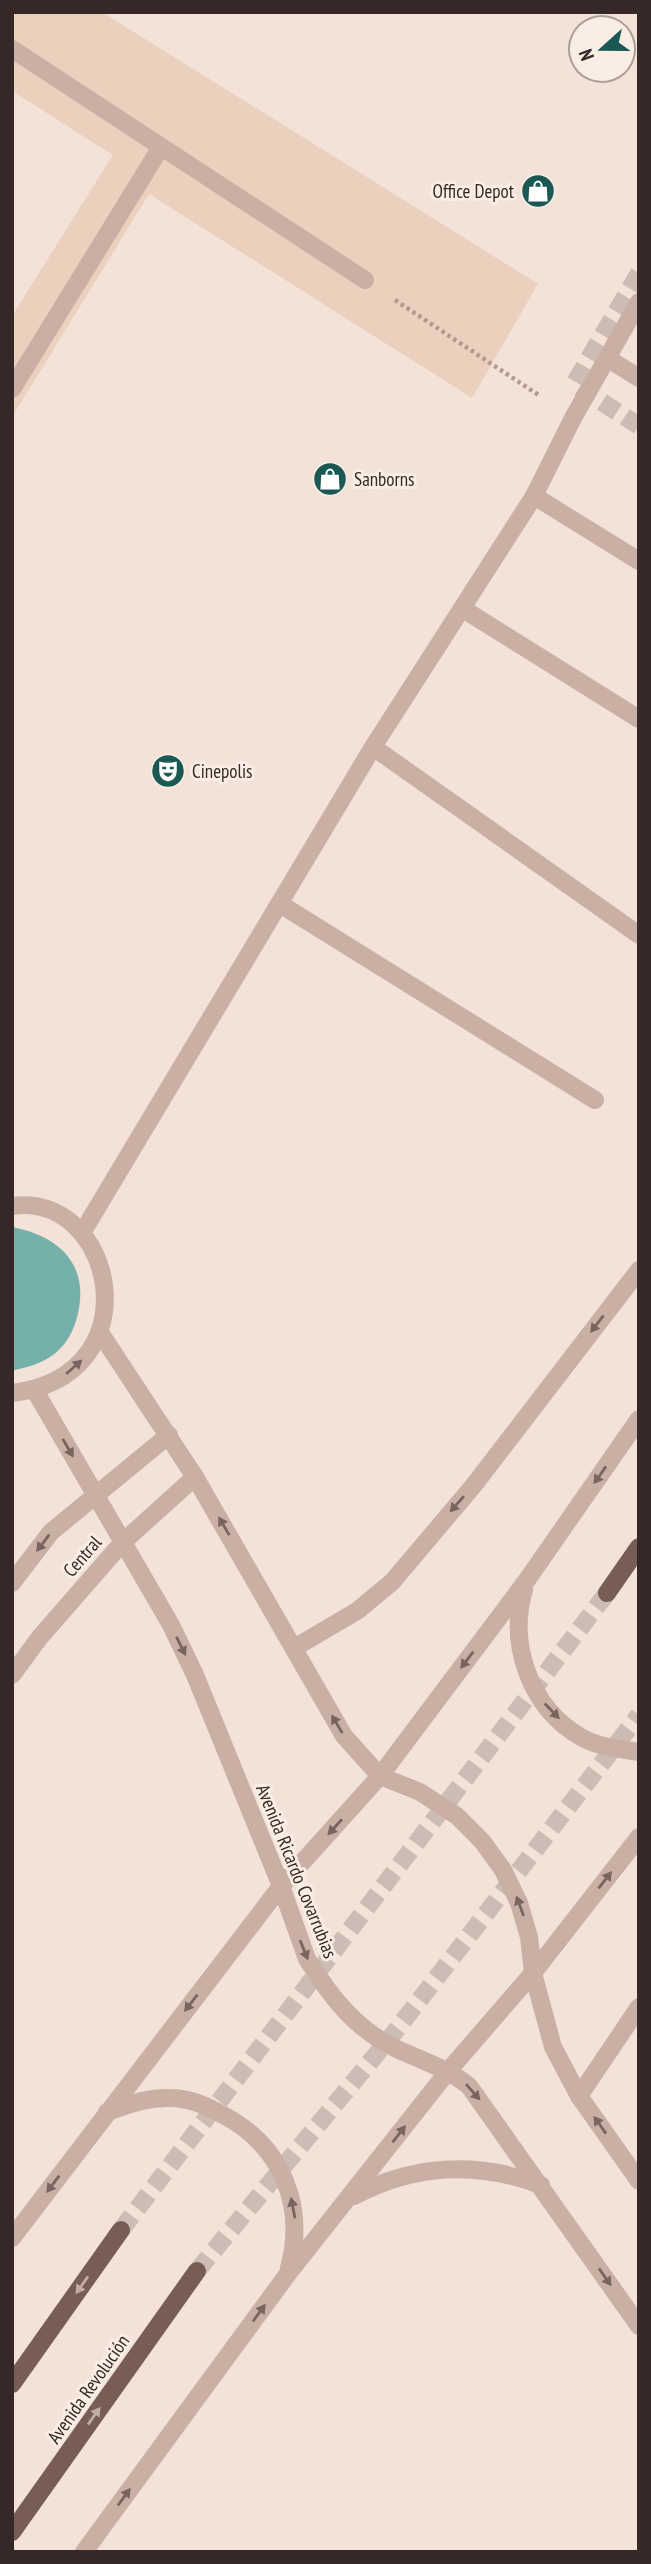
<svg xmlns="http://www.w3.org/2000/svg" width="651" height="2564" viewBox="0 0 651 2564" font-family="'PT Sans Narrow',sans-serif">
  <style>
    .plaza { fill: #ebd0be }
    .water { fill: #76b0aa }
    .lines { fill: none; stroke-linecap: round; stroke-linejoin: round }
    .minor-tunnel { stroke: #ccbdb4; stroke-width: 18; stroke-dasharray: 18 9; stroke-linecap: butt }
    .major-tunnel { stroke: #ccbdb4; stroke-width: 18; stroke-dasharray: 18 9; stroke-linecap: butt }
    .path { stroke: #b6998e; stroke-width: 4.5; stroke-dasharray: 3.5 3.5; stroke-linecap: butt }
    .minor { stroke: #cab0a4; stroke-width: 18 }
    .major { stroke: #785c56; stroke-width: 18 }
    .oneway { fill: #78655f }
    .oneway2 { fill: #c0aca4 }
    .labels { text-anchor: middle; stroke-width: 6; stroke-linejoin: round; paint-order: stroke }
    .poi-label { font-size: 19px; fill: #352826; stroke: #faede4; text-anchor: start }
    .street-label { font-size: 19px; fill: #352826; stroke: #faede4 }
  </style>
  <rect width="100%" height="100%" fill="#f2e2d8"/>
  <polygon class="plaza" points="12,12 102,12 538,284 472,398 149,194 12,417 12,316 113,155 12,91"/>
  <path class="water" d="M 12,1227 C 59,1236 89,1264 78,1313 C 70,1349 49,1363 15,1370 L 12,1369 Z"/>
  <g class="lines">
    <polyline class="minor-tunnel" points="639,273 574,384 639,426"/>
    <g class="major-tunnel">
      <polyline points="121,2230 607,1593"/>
      <polyline points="197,2271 394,2033 639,1715"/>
    </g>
    <polyline class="path" points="395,300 540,396"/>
    <g class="minor">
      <polyline points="12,49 365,280"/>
      <polyline points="607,358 639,378"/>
      <polyline points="12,389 161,147"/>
      <polyline points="534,496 639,561"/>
      <polyline points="463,609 639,719"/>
      <polyline points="373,747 639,935"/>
      <polyline points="280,904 595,1100"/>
      <path d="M 12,1206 C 115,1191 155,1376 12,1393"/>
      <polyline points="82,1233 373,747 534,496 573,418 639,302"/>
      <polyline points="101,1334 195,1477 344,1736 380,1776 420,1792 457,1816 482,1841 503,1870 519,1903 529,1937 533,1973 553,2047 579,2096 639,2181"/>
      <path d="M 34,1389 L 171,1625 L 195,1675 L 281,1886 L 307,1959 C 330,1996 356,2030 397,2049 C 423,2061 446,2068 469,2086 L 639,2326"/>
      <polyline points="12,1583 51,1532 169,1435"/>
      <path d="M 524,1590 C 508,1644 530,1708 581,1737 C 598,1747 619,1749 639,1752"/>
      <polyline points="294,1648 357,1611 392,1582 474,1485 639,1270"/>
      <polyline points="12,1675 40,1637 123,1542 195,1477"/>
      <polyline points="579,2096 639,2007"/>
      <path d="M 107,2112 C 128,2105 148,2097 170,2098 C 190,2098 207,2106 225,2116 C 282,2147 306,2206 289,2268"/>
      <path d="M 354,2196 C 415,2164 476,2161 541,2185"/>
      <polyline points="12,2238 281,1886 380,1776 527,1580 639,1419"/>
      <polyline points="84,2552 287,2275 449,2070 533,1973 639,1837"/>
    </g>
    <g class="major">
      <polyline points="607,1593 639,1547"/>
      <polyline points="12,2384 121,2230"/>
      <polyline points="12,2532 197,2271"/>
    </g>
  </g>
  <defs><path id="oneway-solid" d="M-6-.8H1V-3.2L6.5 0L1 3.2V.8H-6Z" transform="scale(1.75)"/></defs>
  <g class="oneway">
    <use href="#oneway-solid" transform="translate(597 1324) rotate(128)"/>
    <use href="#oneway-solid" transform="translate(74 1367) rotate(-42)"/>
    <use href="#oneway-solid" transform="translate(68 1448) rotate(60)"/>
    <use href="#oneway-solid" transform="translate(600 1475) rotate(125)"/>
    <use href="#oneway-solid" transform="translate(457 1504) rotate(131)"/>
    <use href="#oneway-solid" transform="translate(224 1526) rotate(-120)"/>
    <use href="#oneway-solid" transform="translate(43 1543) rotate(127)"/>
    <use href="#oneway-solid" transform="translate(181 1646) rotate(64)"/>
    <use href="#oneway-solid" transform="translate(467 1660) rotate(127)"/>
    <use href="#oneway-solid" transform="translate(552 1711) rotate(46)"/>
    <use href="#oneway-solid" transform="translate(337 1724) rotate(-120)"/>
    <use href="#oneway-solid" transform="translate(335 1827) rotate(132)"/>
    <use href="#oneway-solid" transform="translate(605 1880) rotate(-52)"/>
    <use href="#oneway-solid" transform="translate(520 1906) rotate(-110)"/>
    <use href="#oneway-solid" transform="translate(304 1950) rotate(68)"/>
    <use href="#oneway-solid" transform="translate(191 2003) rotate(128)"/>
    <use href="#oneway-solid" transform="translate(473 2092) rotate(49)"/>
    <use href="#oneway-solid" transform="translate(600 2125) rotate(-125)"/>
    <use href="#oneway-solid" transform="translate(399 2134) rotate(-52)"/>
    <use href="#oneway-solid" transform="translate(53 2184) rotate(127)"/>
    <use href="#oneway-solid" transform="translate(293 2208) rotate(-101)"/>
    <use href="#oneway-solid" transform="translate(605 2277) rotate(55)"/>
    <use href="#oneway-solid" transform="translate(259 2313) rotate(-54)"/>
    <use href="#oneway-solid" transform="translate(124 2497) rotate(-54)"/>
  </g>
  <g class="oneway2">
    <use href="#oneway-solid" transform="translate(82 2285) rotate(125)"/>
    <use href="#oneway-solid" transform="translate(94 2416) rotate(-55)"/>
  </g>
  <defs>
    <g id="shop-disc" transform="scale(1.75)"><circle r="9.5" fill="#1a5853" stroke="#faede4"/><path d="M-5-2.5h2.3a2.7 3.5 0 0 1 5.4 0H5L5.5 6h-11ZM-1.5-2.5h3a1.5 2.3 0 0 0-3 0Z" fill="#fff"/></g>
    <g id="theatre-disc" transform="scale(1.75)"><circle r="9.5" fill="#1a5853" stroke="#faede4"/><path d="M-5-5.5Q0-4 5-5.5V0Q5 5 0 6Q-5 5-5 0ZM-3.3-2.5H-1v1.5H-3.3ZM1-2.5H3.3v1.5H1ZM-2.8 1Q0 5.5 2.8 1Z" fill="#fff"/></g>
  </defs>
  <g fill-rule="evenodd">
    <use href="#shop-disc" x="538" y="191"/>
    <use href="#shop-disc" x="330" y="479"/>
    <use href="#theatre-disc" x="168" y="771"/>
  </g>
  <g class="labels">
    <g class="poi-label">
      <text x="514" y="198" text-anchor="end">Office Depot</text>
      <text x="354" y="486">Sanborns</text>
      <text x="192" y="778">Cinepolis</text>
    </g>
    <g class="street-label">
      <text transform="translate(82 1556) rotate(-49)" y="7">Central</text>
      <text transform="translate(297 1871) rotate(68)" y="7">Avenida Ricardo Covarrubias</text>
      <text transform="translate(88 2389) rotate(-55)" y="7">Avenida Revolución</text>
    </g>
  </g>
  <rect width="651" height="2564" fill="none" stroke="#352826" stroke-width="28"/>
  <g transform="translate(602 49) rotate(249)"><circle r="33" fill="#faede4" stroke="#ab9e98" stroke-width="2"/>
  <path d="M0-5L12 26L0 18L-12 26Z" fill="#1a5853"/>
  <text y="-10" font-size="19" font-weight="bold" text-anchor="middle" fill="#352826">N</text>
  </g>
</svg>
